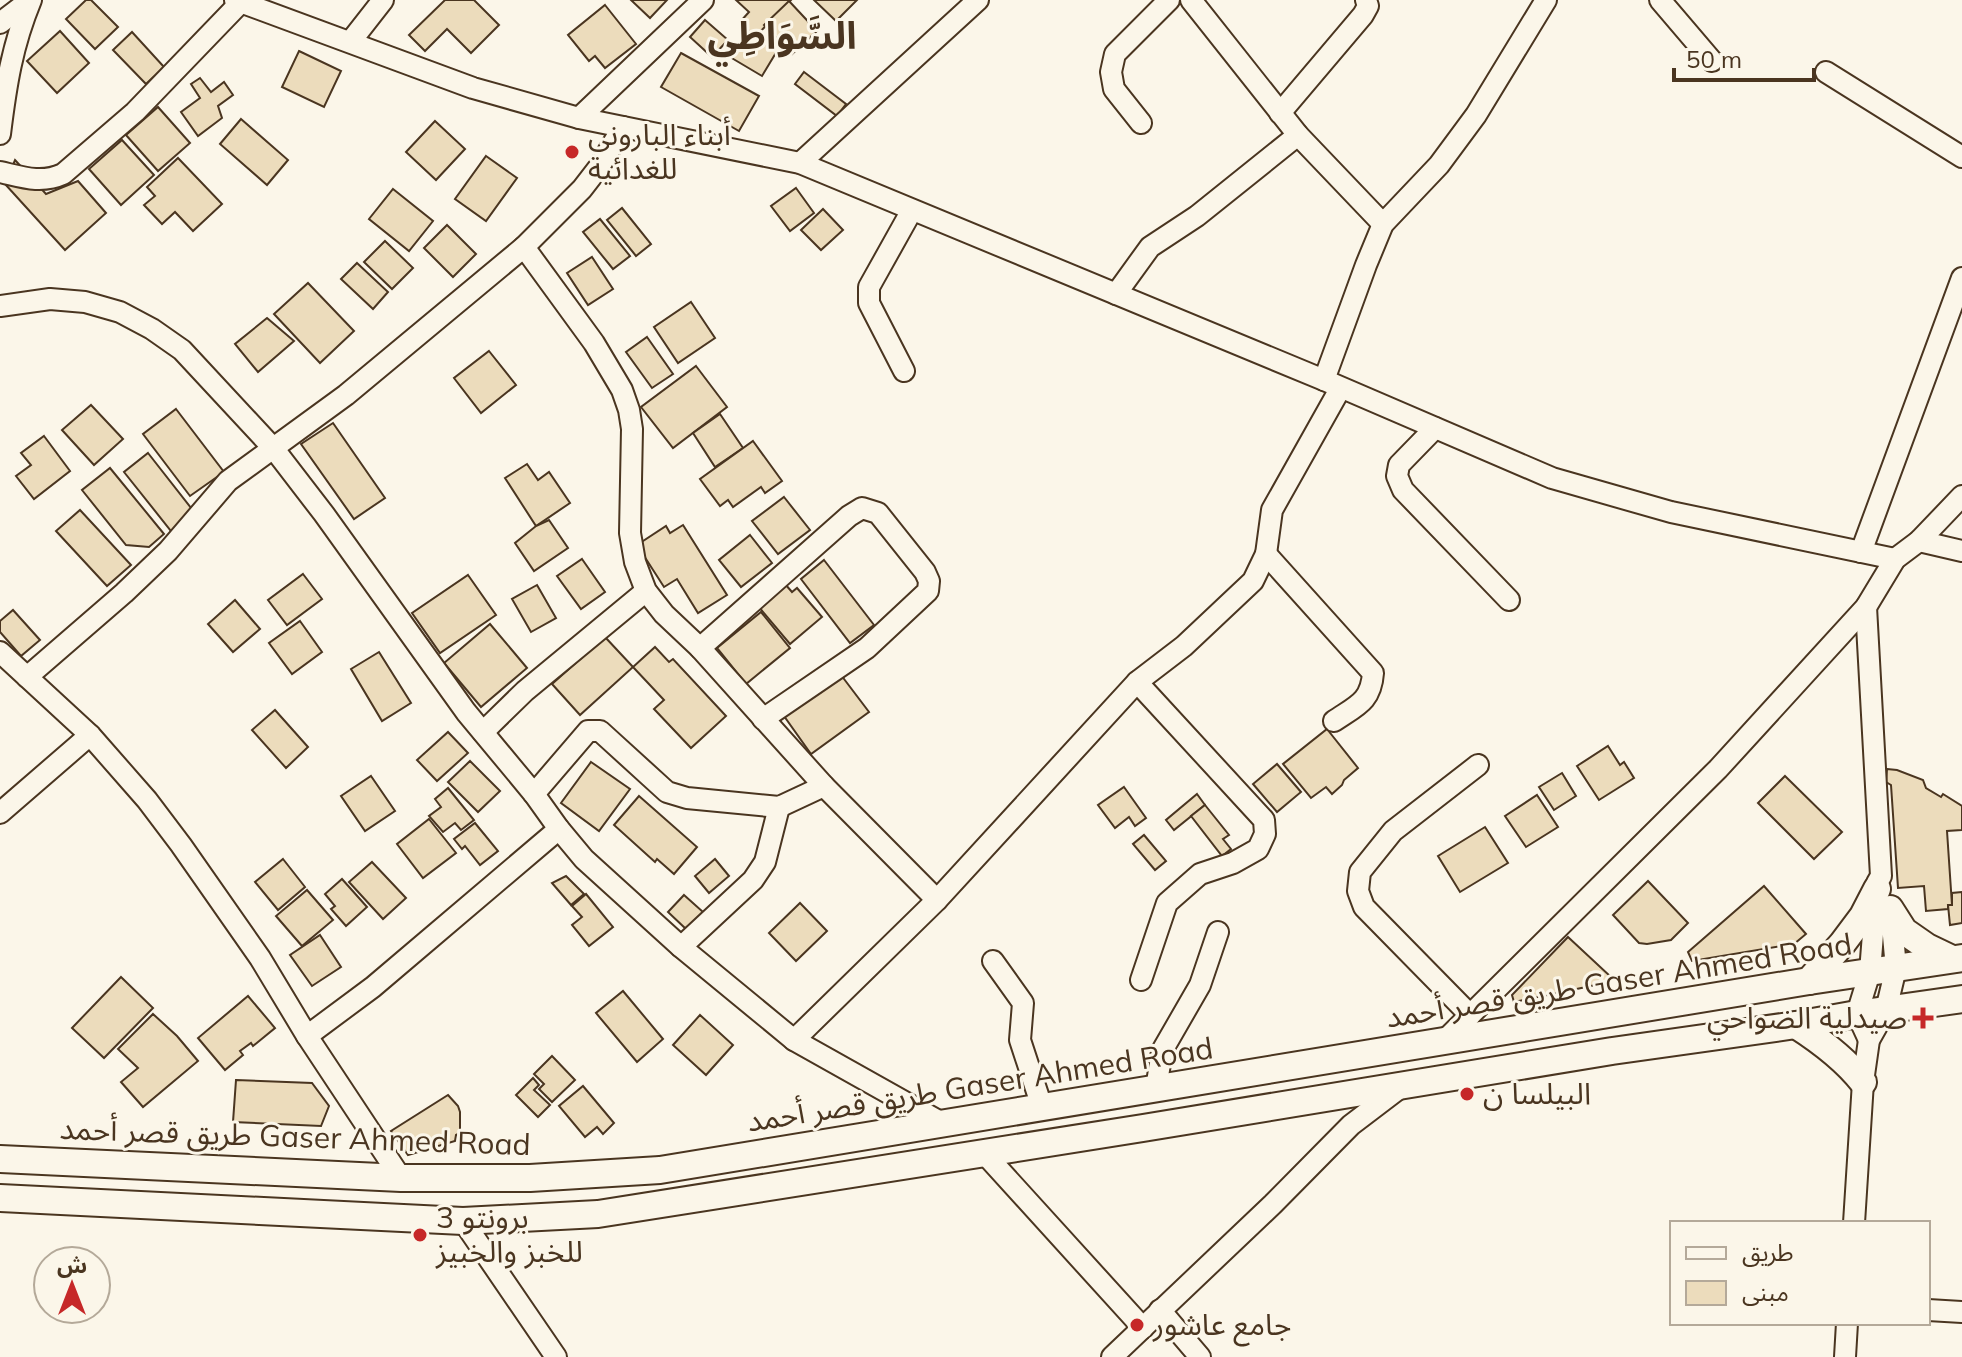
<svg xmlns="http://www.w3.org/2000/svg" width="1962" height="1357" viewBox="0 0 1962 1357" font-family="Mulish,'Noto Sans Arabic',sans-serif">
  <style>
    .building { fill: #ecdcbc; stroke: #4a3520; stroke-width: 2 }
    .lines { fill: none; stroke-linecap: round; stroke-linejoin: round }
    .minor-casing { stroke: #4a3520; stroke-width: 24 }
    .major-casing { stroke: #4a3520; stroke-width: 30 }
    .minor { stroke: #fbf6e9; stroke-width: 20 }
    .major { stroke: #fbf6e9; stroke-width: 26 }
    .poi-dot { fill: #c62828; stroke: #fbf6e9; stroke-width: 3 }
    .labels { text-anchor: middle; stroke-width: 6; stroke-linejoin: round; paint-order: stroke }
    .poi-label { font-size: 30px; fill: #4a3520; stroke: #fbf6e9; text-anchor: start }
    .street-label { font-size: 30px; fill: #4a3520; stroke: #fbf6e9 }
    .district-label { font-size: 38px; font-weight: bold; fill: #4a3520; stroke: #fbf6e9 }
  </style>
  <rect width="100%" height="100%" fill="#fbf6e9"/>
  <g class="building">
    <polygon points="86,0 91,0 118,27 95,49 66,19"/>
    <polygon points="445,0 474,0 499,25 471,53 447,29 425,51 409,35"/>
    <polygon points="631,0 667,0 650,18"/>
    <polygon points="736,0 791,0 755,37 740,22 749,12"/>
    <polygon points="814,0 857,0 836,21"/>
    <polygon points="789,1 817,31 792,54 764,25"/>
    <polygon points="605,5 636,44 605,68 595,56 589,61 568,35"/>
    <polygon points="705,20 728,40 712,57 690,37"/>
    <polygon points="60,31 89,63 57,93 27,61"/>
    <polygon points="132,32 164,67 146,84 113,50"/>
    <polygon points="746,32 777,51 762,76 730,57"/>
    <polygon points="299,51 341,71 324,107 282,87"/>
    <polygon points="681,53 759,96 739,131 661,87"/>
    <polygon points="804,72 846,104 837,116 795,84"/>
    <polygon points="200,78 211,92 224,82 233,95 218,106 222,118 198,136 181,112 200,98 191,84"/>
    <polygon points="158,107 190,143 158,171 126,135"/>
    <polygon points="241,119 288,160 267,185 220,144"/>
    <polygon points="435,121 465,149 436,180 406,152"/>
    <polygon points="122,140 154,175 121,205 89,169"/>
    <polygon points="486,156 517,178 486,221 455,199"/>
    <polygon points="178,158 222,204 193,231 175,212 162,224 144,205 155,196 147,187"/>
    <polygon points="15,160 46,194 78,181 106,213 65,250 5,184"/>
    <polygon points="796,188 814,213 790,231 771,206"/>
    <polygon points="393,189 433,221 409,251 369,219"/>
    <polygon points="622,208 651,244 636,256 607,220"/>
    <polygon points="823,209 843,230 821,250 801,230"/>
    <polygon points="600,219 630,256 613,269 583,232"/>
    <polygon points="447,225 476,254 453,277 424,248"/>
    <polygon points="385,241 413,268 392,289 364,262"/>
    <polygon points="592,257 613,289 588,305 567,273"/>
    <polygon points="357,263 388,292 373,309 341,279"/>
    <polygon points="308,283 354,331 320,363 274,314"/>
    <polygon points="691,302 715,338 678,363 654,327"/>
    <polygon points="267,318 294,341 258,372 235,344"/>
    <polygon points="647,337 673,374 652,388 626,352"/>
    <polygon points="489,351 516,385 481,413 454,378"/>
    <polygon points="696,366 727,407 673,448 641,407"/>
    <polygon points="91,405 123,439 94,465 62,430"/>
    <polygon points="176,409 224,472 190,496 143,434"/>
    <polygon points="720,414 743,448 715,467 693,433"/>
    <polygon points="333,423 385,498 354,519 301,444"/>
    <polygon points="44,436 70,471 34,499 16,476 31,465 21,453"/>
    <polygon points="753,441 782,481 765,493 761,487 733,507 728,500 720,506 700,479"/>
    <polygon points="148,453 195,513 171,531 124,472"/>
    <polygon points="527,464 538,480 549,472 570,503 536,526 505,478"/>
    <polygon points="110,468 164,534 149,547 126,545 82,490"/>
    <polygon points="784,497 810,530 778,554 752,521"/>
    <polygon points="80,510 131,565 107,586 56,531"/>
    <polygon points="549,520 568,548 534,571 515,543 536,526"/>
    <polygon points="683,525 727,595 698,613 677,579 664,587 637,545 666,526 670,533"/>
    <polygon points="750,535 772,563 741,587 719,560"/>
    <polygon points="582,559 605,592 581,609 557,576"/>
    <polygon points="824,560 874,625 850,643 801,579"/>
    <polygon points="303,574 322,599 287,625 268,600"/>
    <polygon points="468,575 496,615 440,653 412,613"/>
    <polygon points="785,584 792,592 797,588 822,617 790,644 758,606"/>
    <polygon points="537,585 556,618 531,632 512,599"/>
    <polygon points="235,600 260,629 233,652 208,624"/>
    <polygon points="13,610 40,640 21,656 0,632 0,621"/>
    <polygon points="761,612 790,648 746,684 717,648"/>
    <polygon points="300,621 322,652 292,674 269,643"/>
    <polygon points="490,624 527,668 481,707 444,663"/>
    <polygon points="605,637 633,667 580,715 552,684"/>
    <polygon points="655,647 669,662 673,659 726,716 691,748 654,709 664,700 633,667"/>
    <polygon points="379,652 411,703 382,721 351,669"/>
    <polygon points="841,675 869,712 811,754 784,716"/>
    <polygon points="275,710 308,747 286,768 252,730"/>
    <polygon points="1327,729 1358,768 1344,780 1342,785 1332,794 1326,787 1311,798 1283,764"/>
    <polygon points="448,732 468,753 437,781 417,760"/>
    <polygon points="1608,746 1620,765 1624,762 1634,778 1599,800 1577,766"/>
    <polygon points="470,761 500,791 478,812 448,782"/>
    <polygon points="591,762 630,789 599,831 561,803"/>
    <polygon points="1277,764 1301,792 1277,812 1253,784"/>
    <polygon points="1887,769 1897,770 1923,780 1926,788 1941,797 1943,794 1962,806 1962,830 1947,831 1952,905 1948,905 1948,909 1926,911 1924,886 1898,888 1891,785 1886,782"/>
    <polygon points="1562,773 1576,796 1554,810 1539,787"/>
    <polygon points="371,776 395,811 365,831 341,796"/>
    <polygon points="1785,776 1842,832 1814,859 1758,803"/>
    <polygon points="1124,787 1146,818 1135,826 1129,817 1115,828 1098,805"/>
    <polygon points="448,788 474,820 461,830 455,823 443,832 429,816 441,807 435,799"/>
    <polygon points="1197,794 1205,805 1174,830 1166,820"/>
    <polygon points="1537,795 1558,827 1526,847 1505,816"/>
    <polygon points="639,796 697,847 674,874 657,859 655,862 614,825"/>
    <polygon points="1205,805 1229,835 1223,839 1231,849 1222,856 1191,816"/>
    <polygon points="429,819 456,853 423,878 397,844"/>
    <polygon points="475,823 498,851 480,865 465,846 462,849 454,839"/>
    <polygon points="1485,827 1508,863 1460,892 1438,856"/>
    <polygon points="1144,835 1166,861 1155,870 1133,844"/>
    <polygon points="283,859 305,887 278,910 255,882"/>
    <polygon points="715,859 729,876 709,893 695,876"/>
    <polygon points="372,862 406,898 383,919 349,882"/>
    <polygon points="566,876 584,894 571,905 552,883"/>
    <polygon points="342,879 367,907 346,926 331,909 335,906 325,894"/>
    <polygon points="1648,881 1688,923 1671,940 1647,944 1639,943 1613,915"/>
    <polygon points="1764,886 1806,934 1794,944 1692,961 1688,952"/>
    <polygon points="307,890 333,920 302,946 276,916"/>
    <polygon points="1962,892 1962,923 1950,925 1948,905 1952,905 1952,893"/>
    <polygon points="586,894 613,927 589,946 572,925 582,917 572,906"/>
    <polygon points="684,895 703,912 686,929 668,912"/>
    <polygon points="800,903 827,931 796,961 769,933"/>
    <polygon points="320,935 341,967 312,986 290,955"/>
    <polygon points="1568,937 1611,977 1605,983 1514,1002 1512,995"/>
    <polygon points="121,977 153,1008 104,1058 72,1028"/>
    <polygon points="623,991 663,1039 637,1062 596,1013"/>
    <polygon points="248,996 275,1028 253,1046 251,1043 240,1051 243,1055 225,1070 198,1038"/>
    <polygon points="153,1014 177,1036 198,1061 143,1107 121,1082 138,1068 118,1049"/>
    <polygon points="700,1015 733,1045 706,1075 673,1045"/>
    <polygon points="552,1056 575,1080 552,1102 539,1089 544,1084 534,1074"/>
    <polygon points="533,1078 539,1085 534,1090 550,1105 538,1117 516,1095"/>
    <polygon points="236,1080 312,1083 329,1106 321,1126 233,1122"/>
    <polygon points="583,1086 614,1123 603,1134 597,1127 585,1137 559,1106"/>
    <polygon points="448,1095 458,1106 460,1112 460,1133 456,1135 455,1141 408,1155 391,1131"/>
  </g>
  <g class="lines">
    <g class="minor-casing">
      <g id="minor">
        <polyline points="235,0 473,88 579,118 800,163 1324,380 1552,478 1671,512 1895,559"/>
        <polyline points="1191,0 1298,135 1383,224"/>
        <polyline points="1660,0 1712,61"/>
        <polyline points="0,23 29,1"/>
        <polyline points="351,41 383,0"/>
        <polyline points="1826,72 1962,157"/>
        <polyline points="1280,113 1363,15 1368,6 1366,0"/>
        <polyline points="579,118 703,0"/>
        <polyline points="1141,123 1114,89 1111,72 1115,54 1169,0"/>
        <path d="M 0,134 C 6,85 12,46 31,0"/>
        <polyline points="800,163 978,0"/>
        <path d="M 0,172 C 22,177 41,184 63,174 L 135,112 L 241,2"/>
        <polyline points="524,247 594,343 622,390 629,410 632,429 630,533 635,562 646,591 664,614 700,648 824,786 937,900"/>
        <polyline points="1116,294 1150,247 1197,216 1298,135"/>
        <polyline points="0,306 50,299 85,302 120,312 152,329 182,350 274,449 324,514 466,712 534,794 559,829 584,859 681,947 794,1040 942,1123"/>
        <polyline points="904,371 869,303 869,287 912,210"/>
        <polyline points="1324,380 1366,265 1383,224 1439,165 1476,115 1546,0"/>
        <polyline points="1435,428 1399,465 1397,476 1403,490 1509,600"/>
        <polyline points="1919,541 1962,551"/>
        <polyline points="1861,552 1962,278"/>
        <path d="M 1266,554 L 1373,673 C 1371,702 1356,706 1334,721"/>
        <polyline points="1866,607 1881,876 1877,883 1870,972 1857,1014 1869,1040"/>
        <polyline points="700,648 849,516 862,508 878,513 925,572 929,581 928,591 867,648 763,719"/>
        <polyline points="0,652 90,735 147,800 181,845 260,958 307,1036 401,1178"/>
        <polyline points="27,677 124,593 168,551 228,481 346,395 524,247 582,189 599,167 623,127"/>
        <polyline points="1137,682 1264,820 1265,834 1258,849 1233,863 1200,874 1167,903 1141,980"/>
        <polyline points="483,732 525,691 646,591"/>
        <polyline points="534,794 588,731 600,731 667,792 687,798 779,807 824,786"/>
        <polyline points="0,813 90,735"/>
        <polyline points="681,947 753,880 765,862 779,807"/>
        <polyline points="993,961 1023,1003 1020,1040 1042,1107"/>
        <polyline points="1470,1015 1364,907 1358,891 1360,872 1393,831 1478,765"/>
        <polyline points="307,1036 373,987 559,829"/>
        <polyline points="794,1040 937,900 1137,682 1184,646 1253,581 1266,554 1272,510 1340,389"/>
        <polyline points="1443,1042 1718,769 1866,607 1895,559 1919,541 1962,496"/>
        <polyline points="1156,1089 1162,1051 1200,985 1218,932"/>
        <polyline points="984,1153 1143,1328"/>
        <polyline points="463,1221 556,1357"/>
        <polyline points="1854,1223 1863,1082 1869,1040 1886,1010 1896,968 1891,914"/>
        <polyline points="1160,1310 1200,1357"/>
        <polyline points="1928,1310 1962,1312"/>
        <polyline points="1112,1357 1273,1204 1351,1125 1401,1087"/>
        <polyline points="1845,1357 1847,1323"/>
      </g>
    </g>
    <g class="major-casing">
      <g id="major">
        <polyline points="1890,909 1904,931 1927,947 1952,959"/>
        <polyline points="1809,981 1842,944 1863,916 1877,889"/>
        <path d="M 1796,1025 C 1821,1041 1845,1059 1863,1082"/>
        <polyline points="0,1159 401,1178 530,1178 660,1170 1809,981 1962,958"/>
        <polyline points="0,1198 463,1221 598,1214 1143,1128 1612,1051 1796,1025 1857,1014 1962,999"/>
      </g>
    </g>
    <use href="#minor" class="minor"/>
    <use href="#major" class="major"/>
  </g>
  <g class="poi-dot">
    <circle cx="572" cy="152" r="8"/>
    <path d="M1919 1006h8v8h8v8h-8v8h-8v-8h-8v-8h8z"/>
    <circle cx="1467" cy="1094" r="8"/>
    <circle cx="420" cy="1235" r="8"/>
    <circle cx="1137" cy="1325" r="8"/>
  </g>
  <g class="labels">
    <g class="poi-label">
      <text x="588" y="145">أبناء البارونى<tspan x="588" dy="34">للغدائية</tspan></text>
      <text x="1907" y="1028" text-anchor="end">صيدلية الضواحي</text>
      <text x="1483" y="1104">البيلسا ن</text>
      <text x="436" y="1228">برونتو 3<tspan x="436" dy="34">للخبز والخبيز</tspan></text>
      <text x="1153" y="1335">جامع عاشور</text>
    </g>
    <g class="street-label">
      <text transform="translate(1619 981) rotate(-9)" y="10">طريق قصر أحمد Gaser Ahmed Road</text>
      <text transform="translate(980 1085) rotate(-9)" y="10">طريق قصر أحمد Gaser Ahmed Road</text>
      <text transform="translate(295 1137) rotate(2)" y="10">طريق قصر أحمد Gaser Ahmed Road</text>
    </g>
    <g class="district-label">
      <text x="782" y="49">السَّوَاطِي</text>
    </g>
  </g>
  <rect x="1670" y="1221" width="260" height="104" fill="#fbf6e9" stroke="#b4a999" stroke-width="2"/>
  <rect x="1686" y="1247" width="40" height="12" fill="#fbf6e9" stroke="#b4a999" stroke-width="2"/>
  <text x="1742" y="1261" font-size="24" fill="#4a3520">طريق</text>
  <rect x="1686" y="1281" width="40" height="24" fill="#ecdcbc" stroke="#b4a999" stroke-width="2"/>
  <text x="1742" y="1301" font-size="24" fill="#4a3520">مبنى</text>
  <g transform="translate(72 1285)"><circle r="38" fill="#fbf6e9" stroke="#b4a999" stroke-width="2"/>
  <path d="M0-6L14 30L0 20L-14 30Z" fill="#c62828"/>
  <text y="-12" font-size="22" font-weight="bold" text-anchor="middle" fill="#4a3520">ش</text>
  </g>
  <path d="M1674 68v12h140v-12" fill="none" stroke="#4a3520" stroke-width="4"/>
  <text x="1686" y="68" font-size="24" fill="#4a3520" stroke="#fbf6e9" stroke-width="6" paint-order="stroke">50 m</text>
</svg>
